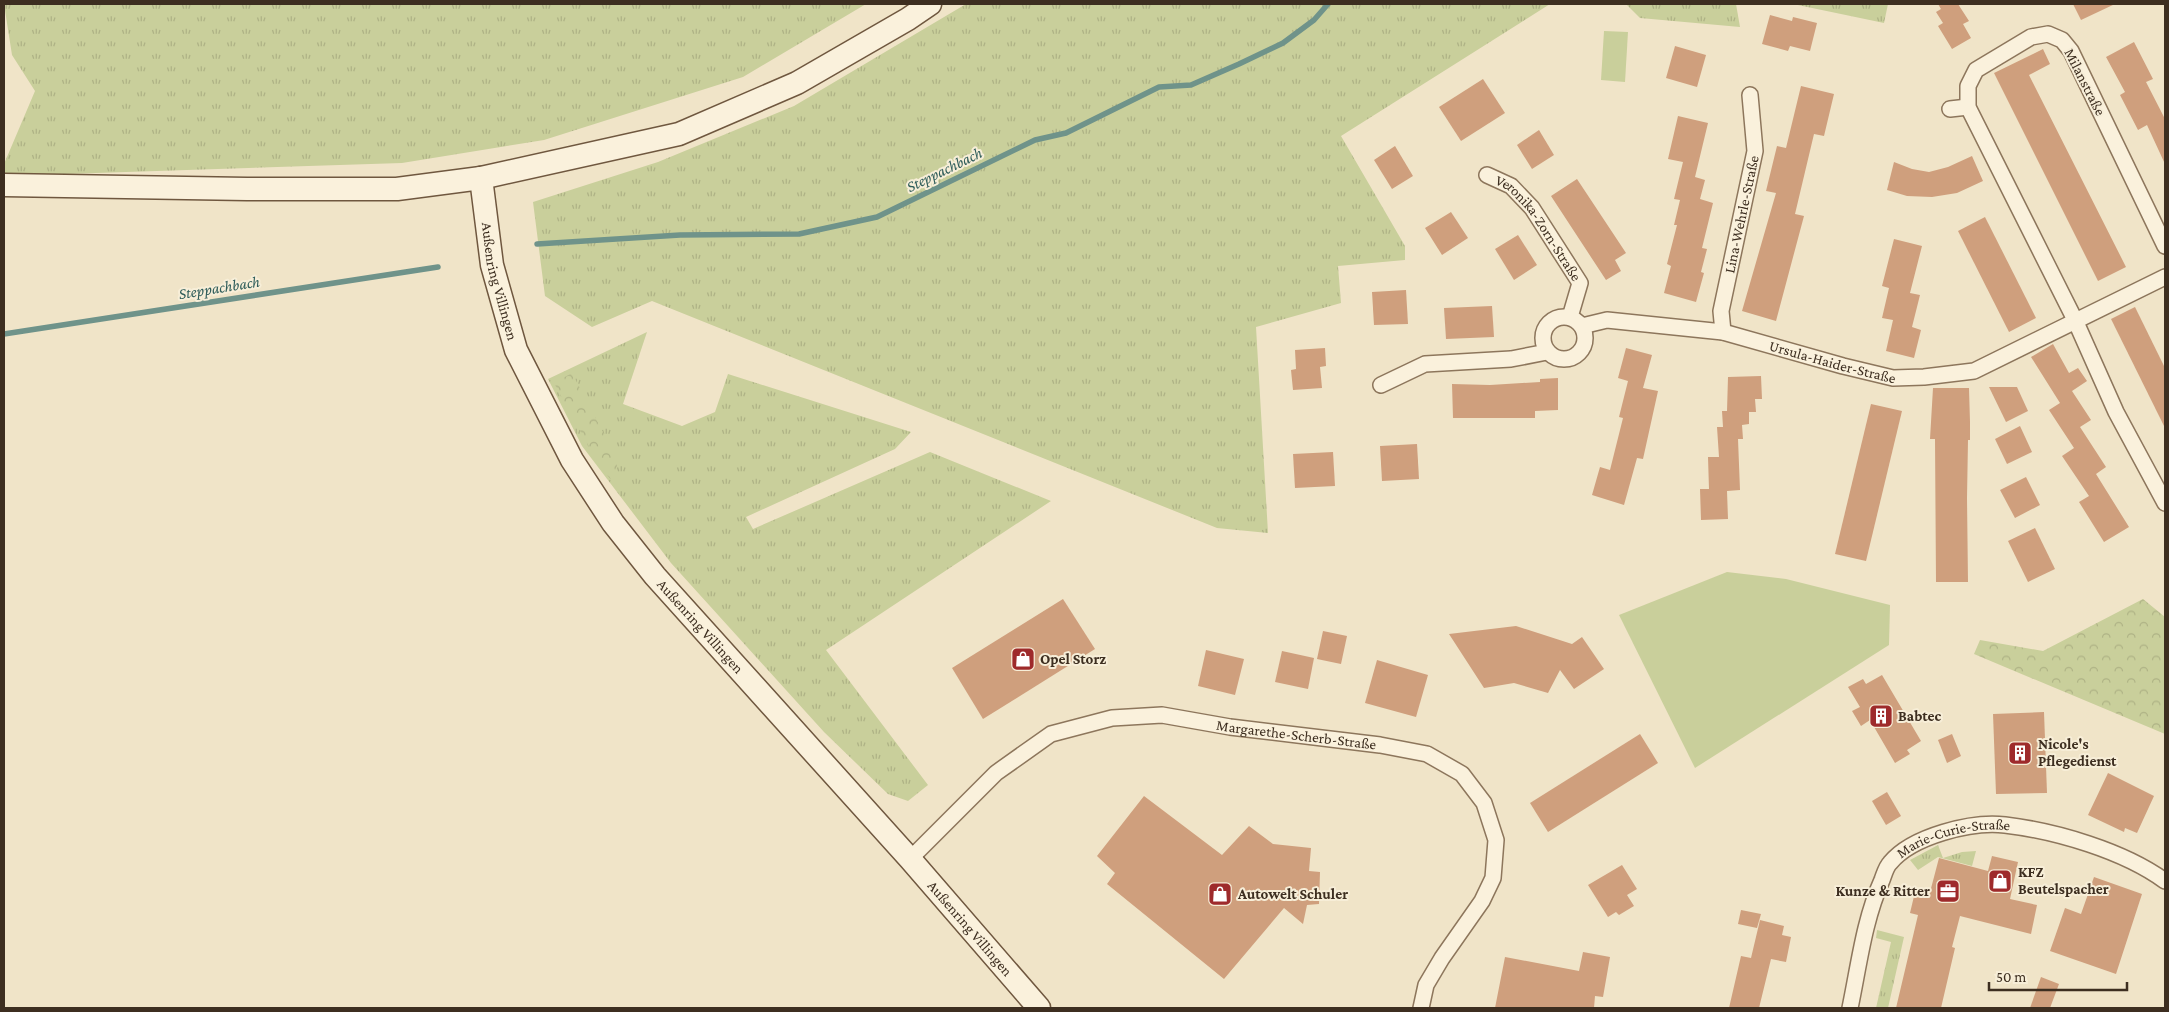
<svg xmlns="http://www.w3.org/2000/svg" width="2169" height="1012" viewBox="0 0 2169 1012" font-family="'Crimson Pro',serif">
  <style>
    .grass { fill: url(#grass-tufts) }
    .forest { fill: url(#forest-crowns) }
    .park { fill: #c9cf9b }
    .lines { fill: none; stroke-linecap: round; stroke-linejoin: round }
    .stream { stroke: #6f938a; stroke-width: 5.5 }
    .building { fill: #cf9f7d }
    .street-casing { stroke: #8d765c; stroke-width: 18 }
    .secondary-casing { stroke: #6f573f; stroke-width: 25 }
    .street { stroke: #faf1dc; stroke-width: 15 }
    .secondary { stroke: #faf1dc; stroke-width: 22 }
    .labels { text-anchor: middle; stroke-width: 4; stroke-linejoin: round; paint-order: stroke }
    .street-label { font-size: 15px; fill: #3d2e20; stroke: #f7eed8 }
    .poi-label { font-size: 15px; font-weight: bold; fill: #3d2e20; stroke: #f7eed8; text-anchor: start }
    .water-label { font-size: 16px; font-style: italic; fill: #2f5d5a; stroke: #f7eed8 }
  </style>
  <defs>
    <pattern id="grass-tufts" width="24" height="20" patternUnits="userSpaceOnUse" patternTransform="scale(1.25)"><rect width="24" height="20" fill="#c9cf9b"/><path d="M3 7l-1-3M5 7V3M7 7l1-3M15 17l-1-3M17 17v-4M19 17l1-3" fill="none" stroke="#aeb285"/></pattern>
    <pattern id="forest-crowns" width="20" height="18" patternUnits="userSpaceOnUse" patternTransform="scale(1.25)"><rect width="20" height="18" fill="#c9cf9b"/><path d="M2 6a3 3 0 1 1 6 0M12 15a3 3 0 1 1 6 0" fill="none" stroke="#aeb285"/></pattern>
  </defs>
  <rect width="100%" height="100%" fill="#f0e4c8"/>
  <g class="grass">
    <polygon points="4,4 866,4 743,77 544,140 402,163 4,176 4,164 35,91 12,55"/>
    <polygon points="966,4 1550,4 1341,136 1405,246 1405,260 1338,266 1341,303 1256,327 1268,533 1217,528 652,301 592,327 545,296 533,202 658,162 794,106"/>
    <polygon points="1626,4 1736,4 1740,27 1640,18"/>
    <polygon points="1793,4 1888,4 1884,23"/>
    <polygon points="647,332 623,404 682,426 715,412 728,374 911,432 895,449 746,517 753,529 930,452 1051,501 826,650 928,785 908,801 888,794 824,732 671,563 582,446 548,379"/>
    <polygon points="1938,845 1943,858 1962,852 1976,851 1972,866 1938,857 1918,870 1910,860"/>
    <polygon points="1877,930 1904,937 1888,1008 1876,1008 1891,942 1876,938"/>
  </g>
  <g class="forest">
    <polygon points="572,373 617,459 617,487 599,465 554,383"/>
    <polygon points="2143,599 2165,617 2165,734 1974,654 1980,640 2043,651"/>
  </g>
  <g class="park">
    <polygon points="1604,31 1628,32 1625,82 1601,80"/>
    <polygon points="1727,572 1786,579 1890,605 1889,645 1695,768 1619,615"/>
  </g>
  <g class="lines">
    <g class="stream">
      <polyline points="537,244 680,235 799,234 877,217 1035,140 1066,133 1159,87 1191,85 1239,64 1283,43 1314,20 1328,4"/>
      <polyline points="4,334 438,267"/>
    </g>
  </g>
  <g class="building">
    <polygon points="1938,4 1958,4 1969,21 1963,24 1971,38 1952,49 1938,26 1943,23 1936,12 1941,9"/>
    <polygon points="2073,4 2115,4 2081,20"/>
    <polygon points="1770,15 1792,21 1793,17 1817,23 1810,51 1790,46 1788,51 1762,44"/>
    <polygon points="2134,42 2153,79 2146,82 2165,119 2165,164 2147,125 2138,130 2120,95 2125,92 2106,57"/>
    <polygon points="1675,46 1706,55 1697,87 1666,78"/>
    <polygon points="2043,49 2050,64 2029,75 2126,267 2098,281 1994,73"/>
    <polygon points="1483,79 1505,113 1461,141 1439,107"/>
    <polygon points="1801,86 1834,94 1824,136 1814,134 1795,214 1804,216 1776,321 1742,311 1776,193 1766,191 1777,146 1786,148"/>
    <polygon points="1678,116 1708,123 1695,177 1705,180 1700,199 1713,203 1702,248 1707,249 1701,272 1704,273 1696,302 1664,293 1671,266 1667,264 1677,225 1674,225 1680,200 1674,199 1683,162 1668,159"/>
    <polygon points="1539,130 1554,155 1532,169 1517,145"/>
    <polygon points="1395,146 1413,176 1392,189 1374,160"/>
    <polygon points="1972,156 1983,181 1957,193 1932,197 1907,196 1887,190 1894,162 1912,169 1929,172 1948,167"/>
    <polygon points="1577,179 1626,253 1615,260 1621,271 1606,280 1551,196"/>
    <polygon points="1451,212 1468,238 1442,255 1425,228"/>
    <polygon points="1985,217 2036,318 2009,332 1958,231"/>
    <polygon points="1518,235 1537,265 1514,280 1495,249"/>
    <polygon points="1894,239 1922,246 1910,293 1920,295 1912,327 1921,330 1914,358 1886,351 1893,320 1882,318 1889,288 1882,286"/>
    <polygon points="1406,290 1408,324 1374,325 1372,292"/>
    <polygon points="1492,306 1494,337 1446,339 1444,308"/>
    <polygon points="2135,307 2165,368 2165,428 2111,319"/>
    <polygon points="2053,344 2069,373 2078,368 2087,381 2072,391 2091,420 2080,427 2106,467 2096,474 2129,527 2104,542 2079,502 2089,496 2062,456 2074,448 2049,410 2060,403 2031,357"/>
    <polygon points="1325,348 1326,366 1320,367 1322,388 1293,390 1291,370 1296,369 1295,350"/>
    <polygon points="1626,348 1652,355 1643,388 1658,391 1643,459 1637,458 1624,505 1592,495 1600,467 1610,470 1623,418 1619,417 1628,381 1618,378"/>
    <polygon points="1761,376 1762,399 1755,399 1756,412 1749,412 1749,424 1742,425 1743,439 1738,439 1740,490 1727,491 1728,519 1701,520 1700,489 1709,489 1708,457 1719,457 1717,427 1723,427 1722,411 1727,411 1728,377"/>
    <polygon points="1558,378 1558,410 1535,411 1535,418 1453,418 1452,384 1490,385 1540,382 1540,379"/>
    <polygon points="1989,387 2017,387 2028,411 2006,422"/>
    <polygon points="1933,388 1969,388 1970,422 1970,440 1968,440 1967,498 1968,582 1936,582 1935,439 1930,439"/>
    <polygon points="1871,404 1902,411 1866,561 1835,554"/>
    <polygon points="2020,426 2032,452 2007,464 1995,439"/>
    <polygon points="1417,444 1419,479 1382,481 1380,446"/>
    <polygon points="1333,452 1335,486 1295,488 1293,454"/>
    <polygon points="2026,477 2040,505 2015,518 2000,490"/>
    <polygon points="2035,528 2055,569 2028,582 2008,541"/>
    <polygon points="1063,599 1095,649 983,719 952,668"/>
    <polygon points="1516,626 1572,644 1582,637 1604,669 1574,689 1560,670 1548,693 1514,683 1484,688 1449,634"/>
    <polygon points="1323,631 1347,636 1341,664 1317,659"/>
    <polygon points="1206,650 1244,659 1235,695 1198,686"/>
    <polygon points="1282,651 1314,658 1308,689 1275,682"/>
    <polygon points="1377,660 1428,675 1416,717 1365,703"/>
    <polygon points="1882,675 1921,741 1907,750 1910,754 1895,763 1870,720 1861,726 1852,711 1860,707 1848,687 1863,679 1866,684"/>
    <polygon points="2044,712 2047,793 1996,794 1993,714"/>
    <polygon points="1640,734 1658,763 1548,832 1530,803"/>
    <polygon points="1952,734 1961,756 1947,763 1938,740"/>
    <polygon points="2108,773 2154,796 2137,833 2125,828 2124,832 2088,815"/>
    <polygon points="1887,792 1901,816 1886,825 1872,801"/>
    <polygon points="1144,796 1222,855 1249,826 1273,844 1311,848 1309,871 1320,872 1319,904 1307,905 1303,924 1284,908 1224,979 1107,884 1115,873 1097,856"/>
    <polygon points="1992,856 2018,862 2010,899 2037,905 2031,934 1960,916 1952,947 1955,948 1941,1008 1896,1008 1918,915 1910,913 1915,892 1929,896 1939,858 1988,871"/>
    <polygon points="1622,865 1637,889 1627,895 1634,906 1619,915 1616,912 1608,917 1588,885"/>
    <polygon points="2094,877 2142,894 2116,974 2050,951 2065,908 2081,914"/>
    <polygon points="1741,910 1761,914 1757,928 1738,924"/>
    <polygon points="1760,920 1784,926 1782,935 1791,937 1786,962 1771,959 1759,1008 1729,1008 1741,956 1751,958"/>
    <polygon points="1583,952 1610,957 1603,997 1595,996 1594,1008 1495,1008 1505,957 1579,971"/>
    <polygon points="2041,977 2059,984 2050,1008 2030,1008"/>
  </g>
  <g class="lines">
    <g class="street-casing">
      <g id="street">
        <polyline points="1950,109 1968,107"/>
        <path id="s1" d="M 1487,175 L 1511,186 L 1532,208 L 1580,283 L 1570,317"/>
        <polyline points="2165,246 2071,51 2062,40 2048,34 2031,37 1976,70 1968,86 1968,107 2075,320 2116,412 2165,503"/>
        <circle cx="1564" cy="338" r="21"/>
        <path id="s2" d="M 1582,326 L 1607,320 L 1723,332 L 1843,366 L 1893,378 L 1924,377 L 1974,371 L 2165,277"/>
        <path id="s3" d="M 1723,332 L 1721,311 L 1755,151 L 1750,95"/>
        <polyline points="1381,385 1425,364 1511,359 1547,352"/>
        <path id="s4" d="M 910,859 L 996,773 L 1051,734 L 1112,718 L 1162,715 L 1230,727 L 1380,745 L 1427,754 L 1462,774 L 1484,803 L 1496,840 L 1493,878 L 1482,901 L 1442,958 L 1426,985 L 1421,1008"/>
        <path id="s5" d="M 1850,1008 C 1859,965 1864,920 1882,880 C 1884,875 1886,867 1890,863 C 1912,836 1972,821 2005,825 C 2056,831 2124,851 2165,881"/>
      </g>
    </g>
    <g class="secondary-casing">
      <g id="secondary">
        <path id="s6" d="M 481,178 L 492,265 L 516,350 L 572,460 L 613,523 L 655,576 L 910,859 L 1039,1008"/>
        <polyline points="4,185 247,189 397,189 481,178 679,134 797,83 908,19 930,4"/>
      </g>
    </g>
    <use href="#street" class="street"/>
    <use href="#secondary" class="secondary"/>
  </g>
  <defs>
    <g id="shop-square" transform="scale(1.25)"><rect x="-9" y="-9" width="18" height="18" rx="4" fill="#9e2a2b" stroke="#f7eed8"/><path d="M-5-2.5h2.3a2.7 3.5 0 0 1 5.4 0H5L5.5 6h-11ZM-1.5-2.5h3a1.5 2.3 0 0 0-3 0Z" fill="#fff"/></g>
    <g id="building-square" transform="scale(1.25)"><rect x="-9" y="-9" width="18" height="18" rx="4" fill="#9e2a2b" stroke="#f7eed8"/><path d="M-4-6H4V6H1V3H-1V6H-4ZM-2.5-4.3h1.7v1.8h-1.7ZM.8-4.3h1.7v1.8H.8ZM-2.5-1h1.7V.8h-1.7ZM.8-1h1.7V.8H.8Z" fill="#fff"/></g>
    <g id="office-square" transform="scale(1.25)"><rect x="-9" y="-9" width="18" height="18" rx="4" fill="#9e2a2b" stroke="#f7eed8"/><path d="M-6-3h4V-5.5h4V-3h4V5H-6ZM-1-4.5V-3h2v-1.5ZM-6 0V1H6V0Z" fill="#fff"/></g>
  </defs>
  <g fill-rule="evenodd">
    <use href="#shop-square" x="1023" y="659"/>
    <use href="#building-square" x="1881" y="716"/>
    <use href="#building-square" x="2020" y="753"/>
    <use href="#shop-square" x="2000" y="881"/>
    <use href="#office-square" x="1948" y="891"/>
    <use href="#shop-square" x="1220" y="894"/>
  </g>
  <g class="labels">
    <g class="street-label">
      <text transform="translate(2085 82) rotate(63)" y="5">Milanstraße</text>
      <text dy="5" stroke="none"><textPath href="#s3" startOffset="120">Lina-Wehrle-Straße</textPath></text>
      <text dy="5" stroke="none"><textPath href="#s1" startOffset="76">Veronika-Zorn-Straße</textPath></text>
      <text dy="5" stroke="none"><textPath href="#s6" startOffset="105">Außenring Villingen</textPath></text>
      <text dy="5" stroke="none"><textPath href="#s2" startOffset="256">Ursula-Haider-Straße</textPath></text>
      <text dy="5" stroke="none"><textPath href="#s6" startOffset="510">Außenring Villingen</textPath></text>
      <text dy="5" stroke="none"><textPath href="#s4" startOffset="438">Margarethe-Scherb-Straße</textPath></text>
      <text dy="5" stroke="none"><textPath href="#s5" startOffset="222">Marie-Curie-Straße</textPath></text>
      <text dy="5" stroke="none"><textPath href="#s6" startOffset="915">Außenring Villingen</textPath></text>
    </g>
    <g class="poi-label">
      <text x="1040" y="664">Opel Storz</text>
      <text x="1898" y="721">Babtec</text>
      <text x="2038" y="749">Nicole's<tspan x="2038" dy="17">Pflegedienst</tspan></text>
      <text x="2018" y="877">KFZ<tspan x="2018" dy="17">Beutelspacher</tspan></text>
      <text x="1930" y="896" text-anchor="end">Kunze &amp; Ritter</text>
      <text x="1238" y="899">Autowelt Schuler</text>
    </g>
    <g class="water-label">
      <text transform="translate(944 169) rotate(-26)" y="6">Steppachbach</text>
      <text transform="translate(219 287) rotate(-9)" y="6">Steppachbach</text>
    </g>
  </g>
  <rect width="2169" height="1012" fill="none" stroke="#3d2e20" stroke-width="10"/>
  <path d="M1989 982v8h138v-8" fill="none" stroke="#3d2e20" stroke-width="2.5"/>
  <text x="1996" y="982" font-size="15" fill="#3d2e20" stroke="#f7eed8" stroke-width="4" paint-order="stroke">50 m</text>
</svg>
